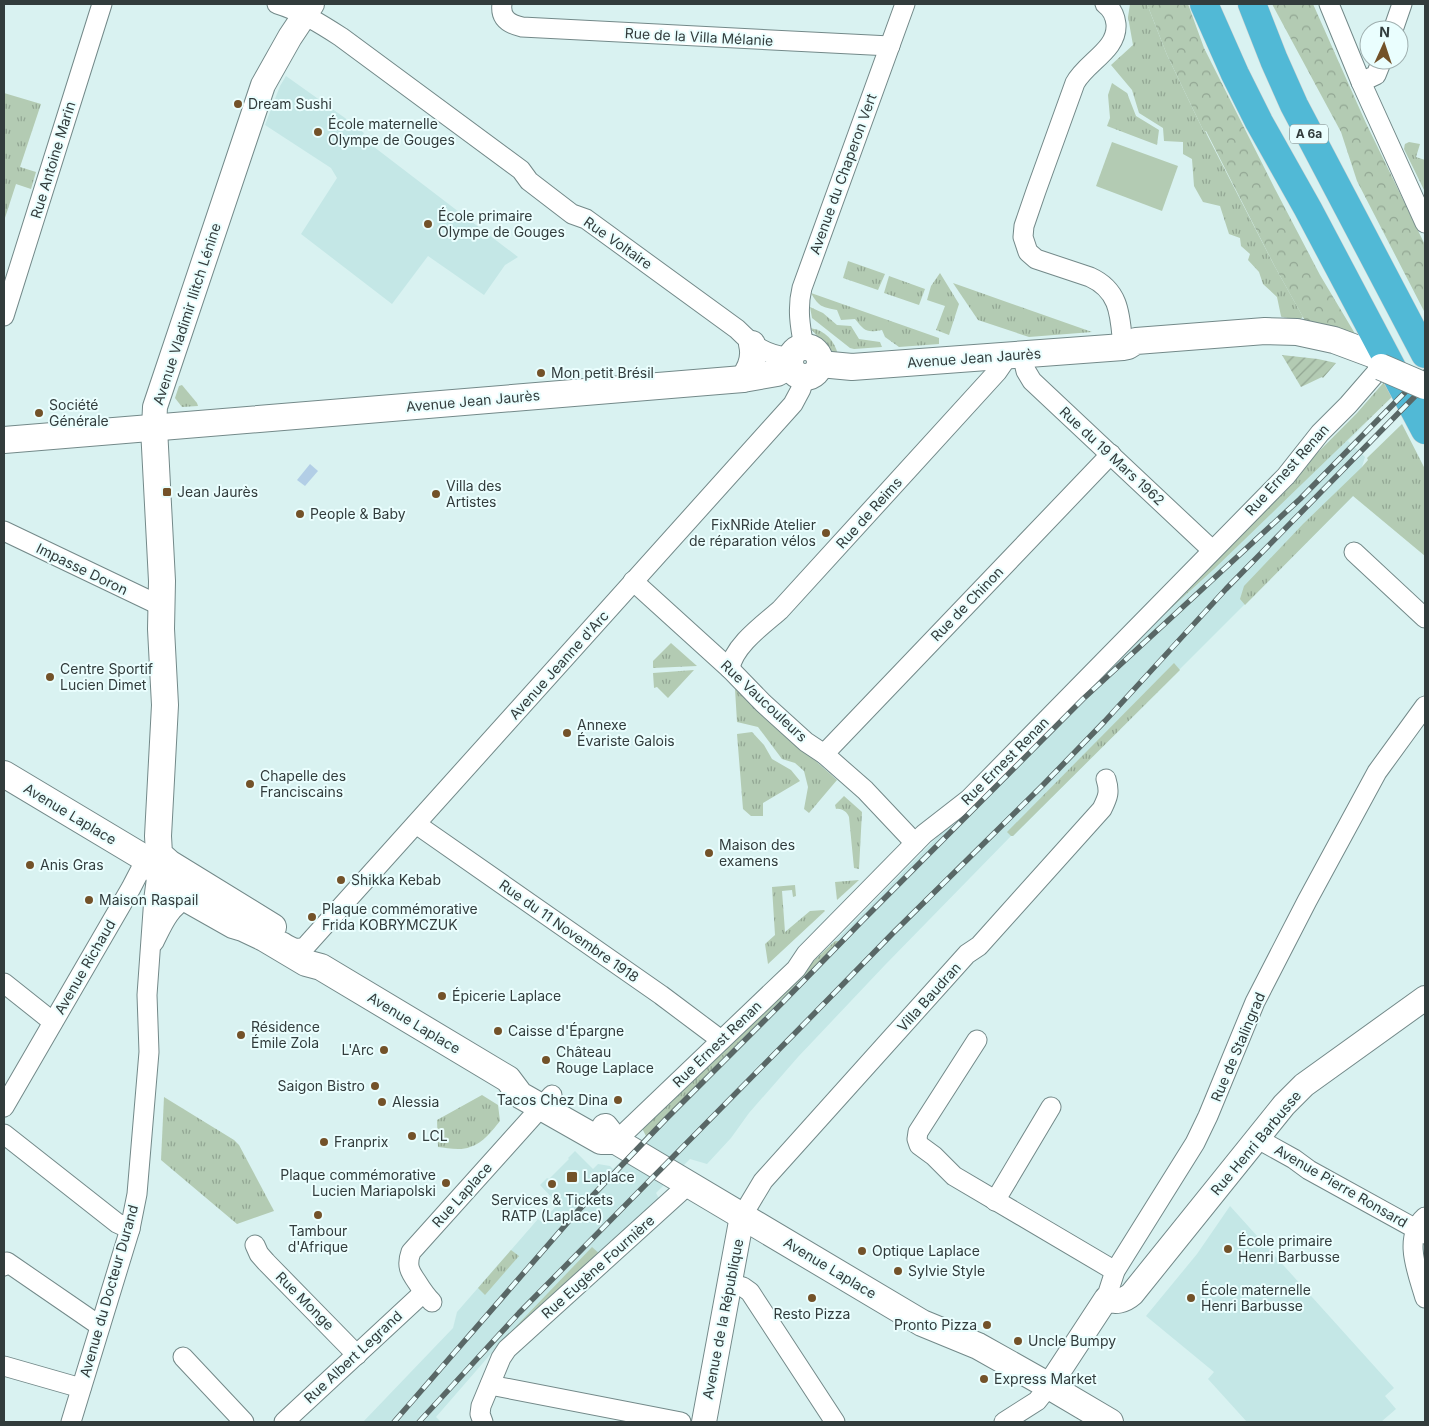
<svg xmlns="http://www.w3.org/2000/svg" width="1429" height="1426" viewBox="0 0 1429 1426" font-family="Inter,sans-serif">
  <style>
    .built { fill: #c4e7e6 }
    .grass { fill: url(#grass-tufts) }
    .forest { fill: url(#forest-crowns) }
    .garden { fill: url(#garden-furrows) }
    .pitch { fill: #b3cbb3 }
    .water { fill: #b2cee6 }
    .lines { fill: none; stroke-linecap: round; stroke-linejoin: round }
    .minor-casing { stroke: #738989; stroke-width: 21 }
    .tertiary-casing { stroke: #738989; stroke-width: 26 }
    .secondary-casing { stroke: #738989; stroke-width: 28 }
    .motorway-casing { stroke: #ced0d0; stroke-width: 29 }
    .minor { stroke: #fff; stroke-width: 19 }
    .tertiary { stroke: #fff; stroke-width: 24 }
    .secondary { stroke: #fff; stroke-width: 26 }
    .motorway { stroke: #51b9d6; stroke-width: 28 }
    .rail-casing { stroke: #596766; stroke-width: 5.5 }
    .rail { stroke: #eafefe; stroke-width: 4; stroke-dasharray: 11; stroke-linecap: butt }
    .secondary-bridge-casing { stroke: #738989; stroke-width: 28; stroke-linecap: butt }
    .secondary-bridge { stroke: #fff; stroke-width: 26 }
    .poi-dot { fill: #735229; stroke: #eafefe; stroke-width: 2 }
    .labels { text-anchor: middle; stroke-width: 4; stroke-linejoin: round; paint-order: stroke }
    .shield { fill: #eafefe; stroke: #697676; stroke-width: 1 }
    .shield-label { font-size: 12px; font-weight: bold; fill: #323c3c }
    .street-label { font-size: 14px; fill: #323c3c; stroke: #eafefe }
    .poi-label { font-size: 14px; fill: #323c3c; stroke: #eafefe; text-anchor: start }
  </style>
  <defs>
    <pattern id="grass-tufts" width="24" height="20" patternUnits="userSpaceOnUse" patternTransform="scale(1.25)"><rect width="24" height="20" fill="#b3cbb3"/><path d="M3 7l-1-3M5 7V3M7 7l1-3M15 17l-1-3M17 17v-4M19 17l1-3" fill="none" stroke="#92a693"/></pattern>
    <pattern id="forest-crowns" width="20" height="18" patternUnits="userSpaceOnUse" patternTransform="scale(1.25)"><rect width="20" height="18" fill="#b3cbb3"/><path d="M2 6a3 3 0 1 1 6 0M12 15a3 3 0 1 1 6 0" fill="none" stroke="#92a693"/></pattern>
    <pattern id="garden-furrows" width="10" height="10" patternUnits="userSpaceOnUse" patternTransform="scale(1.25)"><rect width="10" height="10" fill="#b3cbb3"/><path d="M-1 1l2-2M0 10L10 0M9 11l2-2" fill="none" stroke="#92a693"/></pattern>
  </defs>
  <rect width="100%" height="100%" fill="#d9f2f1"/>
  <g class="built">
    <polygon points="286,76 345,118 364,133 361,137 518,257 505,265 484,295 428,256 392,304 301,234 337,178 331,168 265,125 280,86"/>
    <polygon points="1368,421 1348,441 1365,457 1353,496 1013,836 1011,836 885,965 798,1057 749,1113 731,1138 707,1164 690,1159 656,1193 661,1202 502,1341 436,1417 440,1421 438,1422 363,1422 453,1328 457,1312 538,1219 542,1222 558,1204 540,1185 547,1178 549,1179 569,1159 568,1158 575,1151 593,1169 598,1164 610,1166 613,1169 646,1136 640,1124 840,936 1139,632"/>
    <polygon points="1230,1206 1394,1388 1385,1396 1396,1409 1381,1422 1247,1422 1208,1379 1214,1372 1146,1316 1197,1254"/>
  </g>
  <g class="grass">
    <polygon points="1130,4 1147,4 1167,55 1204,132 1205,131 1274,265 1303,317 1299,320 1282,317 1281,316 1277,297 1263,284 1259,272 1248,260 1250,254 1241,246 1240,238 1229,234 1220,206 1203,202 1194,186 1192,159 1183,154 1183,142 1164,141 1163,128 1139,113 1132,90 1111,65 1133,45 1128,17"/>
    <polygon points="1112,83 1127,93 1136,116 1159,130 1157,145 1107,126 1110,118 1108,95"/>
    <polygon points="4,93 41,104 20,167 36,172 31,189 16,184 4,221"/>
    <polygon points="1409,142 1420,144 1416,157 1425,160 1425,192 1404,149 1405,144"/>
    <polygon points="848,261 885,274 878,290 843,278"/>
    <polygon points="940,273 959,304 949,335 936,330 945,306 927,300 931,286"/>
    <polygon points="889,276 925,289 919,305 884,293"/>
    <polygon points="953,283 1092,332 1029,337 978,320"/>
    <path d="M 811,293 L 939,338 L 939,344 L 899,347 L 885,337 L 882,330 C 866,333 865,331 855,319 L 841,320 L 837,310 C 822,307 819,307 811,293 Z"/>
    <polygon points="810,307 823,313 837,325 851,326 859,339 880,342 882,347 854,349 850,348 812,318"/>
    <path d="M 810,328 C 825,330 835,341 838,355 L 828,348 Z"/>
    <polygon points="1384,382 1393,396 1214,569 1103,670 1139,632 1357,413"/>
    <polygon points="182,385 197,403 198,406 182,407 175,398 179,386"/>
    <polygon points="1402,424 1425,469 1425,556 1353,496 1245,605 1240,599 1244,586 1303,524 1362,467 1368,460 1367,458"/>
    <polygon points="671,643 697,666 653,668 653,661"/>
    <polygon points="1174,663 1180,670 1013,836 1011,836 1007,832"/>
    <polygon points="694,670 668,698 657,687 654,688 653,673"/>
    <polygon points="735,689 837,780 809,813 804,809 808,787 804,771 795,763 782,759 758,727 737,722"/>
    <polygon points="752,732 764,745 772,759 791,770 800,781 763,803 763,816 751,816 743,809 737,734"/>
    <path d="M 844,796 L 862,812 L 859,869 L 854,868 L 849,817 C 847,812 842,808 836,809 L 835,805 Z"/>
    <polygon points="859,880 837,900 835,882"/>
    <polygon points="795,885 796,896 793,897 792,890 782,891 785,932 810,911 824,910 825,911 768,964 765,944 775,935 772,887"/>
    <polygon points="835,941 839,941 646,1136 640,1124"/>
    <path d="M 482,1095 L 498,1105 L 500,1121 C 492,1131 483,1143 470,1147 C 461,1151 447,1148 438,1147 L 437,1120 Z"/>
    <polygon points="164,1097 234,1140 239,1145 274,1211 237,1224 161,1160"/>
    <polygon points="592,1247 601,1255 502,1341"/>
    <polygon points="511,1250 519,1256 485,1295 478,1288"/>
  </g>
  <g class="forest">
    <polygon points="1147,4 1188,4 1204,48 1275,189 1320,275 1357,337 1304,321 1304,319 1274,265 1206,131 1204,132 1167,55"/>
    <polygon points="1272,4 1313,4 1365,121 1425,245 1425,313 1357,181 1341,132"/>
  </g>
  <polygon class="garden" points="1282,355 1318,359 1336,363 1323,378 1322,377 1301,387"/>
  <polygon class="pitch" points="1112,142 1178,166 1162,211 1096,186"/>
  <polygon class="water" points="310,464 318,471 305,486 297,480"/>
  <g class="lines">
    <g class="minor-casing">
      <g id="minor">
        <path d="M 277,4 C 300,11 321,24 341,37 L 521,170 L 529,181 L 572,214 L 586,219 L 737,329 C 755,347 764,354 790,358"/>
        <path d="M 502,4 C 500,18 509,24 522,27 L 890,46"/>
        <path d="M 1105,4 C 1112,9 1115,15 1116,24 C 1118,50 1086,62 1075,83 L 1036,191 L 1024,226 L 1023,237 L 1028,252 L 1036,259 L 1090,277 C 1121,291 1120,317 1123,347"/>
        <polyline points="1329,4 1361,82 1425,223"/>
        <polyline points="1393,30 1402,4"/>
        <polyline points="1361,82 1376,75 1382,60"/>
        <polyline points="4,316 102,4"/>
        <path d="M 804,347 C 800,326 797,308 802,288 L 905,4"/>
        <polyline points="1022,354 1026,371 1032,381 1212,550"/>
        <polyline points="4,531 161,606"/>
        <polyline points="1354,552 1425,618"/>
        <polyline points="633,581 730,669 763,703 806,742 824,754 865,790 915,843"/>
        <path d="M 730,669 C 733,646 764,624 780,610 L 997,372 L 1008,356"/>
        <polyline points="824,754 1111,454"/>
        <polyline points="416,824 661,995 721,1040"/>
        <path d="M 154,942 C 162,926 170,906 187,899"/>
        <path d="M 283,942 C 291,947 295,950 305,947 L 793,404 L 801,389 L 804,377"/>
        <polyline points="4,983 53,1022"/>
        <polyline points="977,1040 918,1132 917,1139 919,1145 934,1156 954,1176 1115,1271"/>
        <polyline points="4,1107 131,888 146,859"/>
        <polyline points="4,1134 117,1223 130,1229"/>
        <polyline points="1258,1139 1294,1159 1309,1170 1425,1234"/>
        <polyline points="616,1141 796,969 806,954 924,834 969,799 1286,476 1320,433 1348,405 1381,367"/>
        <polyline points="995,1201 1051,1107"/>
        <path d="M 742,1216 L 763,1181 L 967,954 L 979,946 L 1102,809 C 1108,797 1110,792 1106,779"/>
        <path d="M 1425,1217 C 1402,1238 1418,1273 1425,1298"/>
        <polyline points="255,1245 259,1254 266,1262 357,1355"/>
        <polyline points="4,1266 7,1262 100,1326"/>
        <polyline points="730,1283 743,1287 750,1292 835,1422"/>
        <polyline points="1106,1299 1115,1271 1195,1143 1208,1116 1255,1002 1307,901 1377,772 1425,706"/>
        <path d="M 432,1302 C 426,1296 422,1290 417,1282 C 410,1272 406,1266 411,1252 L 552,1095"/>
        <polyline points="183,1357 244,1422"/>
        <polyline points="4,1366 81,1388"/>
        <polyline points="490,1385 681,1422"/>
        <polyline points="71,1422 130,1229 137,1194 149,1052 147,995 154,897 158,867"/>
        <polyline points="284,1422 423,1293"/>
        <polyline points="483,1422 480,1414 481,1406 501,1358 507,1349 689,1184"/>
        <polyline points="1004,1422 1037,1401 1049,1386"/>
      </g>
    </g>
    <g class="tertiary-casing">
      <g id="tertiary">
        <polyline points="154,428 155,407 263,85 290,37 312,4"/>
        <path d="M 1049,1386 L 1106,1299 C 1115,1303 1124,1301 1132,1294 L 1284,1105 L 1304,1085 L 1425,998"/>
        <polyline points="704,1422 742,1216"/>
      </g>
    </g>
    <g class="secondary-casing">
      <g id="secondary">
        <circle cx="805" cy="362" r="15"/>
        <polyline points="820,364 852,367 1123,347 1128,346 1136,341 1265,331 1297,332 1334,340 1385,359"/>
        <path d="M 743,379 C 751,369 755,356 752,344"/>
        <polyline points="154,428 162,581 161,629 165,705 158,836 159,854 169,863 273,927"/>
        <polyline points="4,440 743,379 777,373 790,366"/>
        <polyline points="4,774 146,859 171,889 187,899 233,925 243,928 264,938 306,963 321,967 508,1079 520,1095 601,1141 616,1141"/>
        <polyline points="605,1127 616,1141 922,1323 978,1346 1049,1386 1110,1422"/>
      </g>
    </g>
    <g class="motorway-casing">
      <g id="motorway">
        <polyline points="1204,4 1235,74 1259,122 1308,209 1425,430"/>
        <polyline points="1252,4 1274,60 1294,105 1425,354"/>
      </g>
    </g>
    <use href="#minor" class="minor"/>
    <use href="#tertiary" class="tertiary"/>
    <use href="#secondary" class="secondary"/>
    <use href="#motorway" class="motorway"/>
    <g class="rail-casing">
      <g id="rail">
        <polyline points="394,1422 575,1214 665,1120 783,1002 861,922 1083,699 1300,499 1425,372"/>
        <polyline points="419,1422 519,1313 805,1023 893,933 1042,786 1105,721 1226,589 1425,386"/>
      </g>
    </g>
    <use href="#rail" class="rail"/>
    <g class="secondary-bridge-casing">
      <polyline id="secondary-bridge" points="1381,367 1425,386"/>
    </g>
    <use href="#secondary-bridge" class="secondary-bridge"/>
  </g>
  <g class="poi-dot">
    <circle cx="238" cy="104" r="5"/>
    <circle cx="318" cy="132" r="5"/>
    <circle cx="428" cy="224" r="5"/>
    <circle cx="541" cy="373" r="5"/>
    <circle cx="39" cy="413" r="5"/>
    <rect x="162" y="487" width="10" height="10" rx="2.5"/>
    <circle cx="436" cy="494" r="5"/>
    <circle cx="300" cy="514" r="5"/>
    <circle cx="826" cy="533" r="5"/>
    <circle cx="50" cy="677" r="5"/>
    <circle cx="567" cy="733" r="5"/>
    <circle cx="250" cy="784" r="5"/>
    <circle cx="709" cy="853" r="5"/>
    <circle cx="30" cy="865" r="5"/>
    <circle cx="341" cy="880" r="5"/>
    <circle cx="89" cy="900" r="5"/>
    <circle cx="312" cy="917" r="5"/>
    <circle cx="442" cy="996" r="5"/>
    <circle cx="498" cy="1031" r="5"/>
    <circle cx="241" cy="1035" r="5"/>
    <circle cx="384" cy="1050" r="5"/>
    <circle cx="546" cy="1060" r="5"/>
    <circle cx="375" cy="1086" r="5"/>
    <circle cx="618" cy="1100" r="5"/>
    <circle cx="382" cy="1102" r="5"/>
    <circle cx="412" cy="1136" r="5"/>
    <circle cx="324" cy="1142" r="5"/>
    <rect x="566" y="1171" width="12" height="12" rx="2.5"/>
    <circle cx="446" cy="1183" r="5"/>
    <circle cx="552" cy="1184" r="5"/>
    <circle cx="318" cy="1215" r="5"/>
    <circle cx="1228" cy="1249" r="5"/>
    <circle cx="862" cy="1251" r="5"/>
    <circle cx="898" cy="1271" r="5"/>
    <circle cx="812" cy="1298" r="5"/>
    <circle cx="1191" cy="1298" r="5"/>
    <circle cx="987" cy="1325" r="5"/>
    <circle cx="1018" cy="1341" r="5"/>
    <circle cx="984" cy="1379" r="5"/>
  </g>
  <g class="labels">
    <rect class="shield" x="1290" y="124.5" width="38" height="19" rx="4"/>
    <g class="shield-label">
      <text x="1309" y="138">A 6a</text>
    </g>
    <g class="street-label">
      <text transform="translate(699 37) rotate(3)" y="5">Rue de la Villa Mélanie</text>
      <text transform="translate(53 160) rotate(-73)" y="5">Rue Antoine Marin</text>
      <text transform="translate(843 174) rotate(-70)" y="5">Avenue du Chaperon Vert</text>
      <text transform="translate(618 243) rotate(35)" y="5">Rue Voltaire</text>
      <text transform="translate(187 314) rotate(-72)" y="5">Avenue Vladimir Ilitch Lénine</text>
      <text transform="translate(974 358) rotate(-4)" y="5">Avenue Jean Jaurès</text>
      <text transform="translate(473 401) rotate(-5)" y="5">Avenue Jean Jaurès</text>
      <text transform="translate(1112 456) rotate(43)" y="5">Rue du 19 Mars 1962</text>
      <text transform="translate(1287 470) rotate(-48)" y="5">Rue Ernest Renan</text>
      <text transform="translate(869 513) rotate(-48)" y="5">Rue de Reims</text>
      <text transform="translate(82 569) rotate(26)" y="5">Impasse Doron</text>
      <text transform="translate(967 604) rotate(-46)" y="5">Rue de Chinon</text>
      <text transform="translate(559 665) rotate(-48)" y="5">Avenue Jeanne d'Arc</text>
      <text transform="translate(764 701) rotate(43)" y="5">Rue Vaucouleurs</text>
      <text transform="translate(1005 761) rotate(-45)" y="5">Rue Ernest Renan</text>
      <text transform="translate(70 814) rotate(31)" y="5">Avenue Laplace</text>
      <text transform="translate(569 931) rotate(35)" y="5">Rue du 11 Novembre 1918</text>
      <text transform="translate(85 967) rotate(-60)" y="5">Avenue Richaud</text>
      <text transform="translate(929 997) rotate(-48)" y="5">Villa Baudran</text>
      <text transform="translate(414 1023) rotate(31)" y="5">Avenue Laplace</text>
      <text transform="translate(717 1044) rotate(-44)" y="5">Rue Ernest Renan</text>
      <text transform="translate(1238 1047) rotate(-67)" y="5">Rue de Stalingrad</text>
      <text transform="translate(1256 1143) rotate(-50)" y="5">Rue Henri Barbusse</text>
      <text transform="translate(1341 1186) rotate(30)" y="5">Avenue Pierre Ronsard</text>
      <text transform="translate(462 1195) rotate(-48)" y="5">Rue Laplace</text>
      <text transform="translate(598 1267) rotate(-42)" y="5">Rue Eugène Fournière</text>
      <text transform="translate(830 1268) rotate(31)" y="5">Avenue Laplace</text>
      <text transform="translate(109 1291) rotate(-74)" y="5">Avenue du Docteur Durand</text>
      <text transform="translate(305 1301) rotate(45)" y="5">Rue Monge</text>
      <text transform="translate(723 1319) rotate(-79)" y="5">Avenue de la République</text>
      <text transform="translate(353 1357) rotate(-43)" y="5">Rue Albert Legrand</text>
    </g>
    <g class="poi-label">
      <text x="248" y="109">Dream Sushi</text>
      <text x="328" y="129">École maternelle<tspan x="328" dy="16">Olympe de Gouges</tspan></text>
      <text x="438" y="221">École primaire<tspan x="438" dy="16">Olympe de Gouges</tspan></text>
      <text x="551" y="378">Mon petit Brésil</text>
      <text x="49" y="410">Société<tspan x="49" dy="16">Générale</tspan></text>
      <text x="446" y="491">Villa des<tspan x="446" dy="16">Artistes</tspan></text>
      <text x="177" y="497">Jean Jaurès</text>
      <text x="310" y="519">People &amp; Baby</text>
      <text x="816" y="530" text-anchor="end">FixNRide Atelier<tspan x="816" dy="16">de réparation vélos</tspan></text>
      <text x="60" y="674">Centre Sportif<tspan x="60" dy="16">Lucien Dimet</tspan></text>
      <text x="577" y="730">Annexe<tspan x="577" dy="16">Évariste Galois</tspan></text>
      <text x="260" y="781">Chapelle des<tspan x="260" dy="16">Franciscains</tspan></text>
      <text x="719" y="850">Maison des<tspan x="719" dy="16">examens</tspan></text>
      <text x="40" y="870">Anis Gras</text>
      <text x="351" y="885">Shikka Kebab</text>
      <text x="99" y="905">Maison Raspail</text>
      <text x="322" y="914">Plaque commémorative<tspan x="322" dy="16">Frida KOBRYMCZUK</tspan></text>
      <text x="452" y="1001">Épicerie Laplace</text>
      <text x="251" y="1032">Résidence<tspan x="251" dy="16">Émile Zola</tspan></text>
      <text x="508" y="1036">Caisse d'Épargne</text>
      <text x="374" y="1055" text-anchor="end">L'Arc</text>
      <text x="556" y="1057">Château<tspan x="556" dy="16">Rouge Laplace</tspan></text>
      <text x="365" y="1091" text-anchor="end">Saigon Bistro</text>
      <text x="608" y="1105" text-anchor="end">Tacos Chez Dina</text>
      <text x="392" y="1107">Alessia</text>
      <text x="422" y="1141">LCL</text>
      <text x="334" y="1147">Franprix</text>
      <text x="436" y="1180" text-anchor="end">Plaque commémorative<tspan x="436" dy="16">Lucien Mariapolski</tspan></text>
      <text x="583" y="1182">Laplace</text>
      <text x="552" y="1205" text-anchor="middle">Services &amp; Tickets<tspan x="552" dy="16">RATP (Laplace)</tspan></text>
      <text x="318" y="1236" text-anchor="middle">Tambour<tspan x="318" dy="16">d'Afrique</tspan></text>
      <text x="1238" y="1246">École primaire<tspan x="1238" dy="16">Henri Barbusse</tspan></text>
      <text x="872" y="1256">Optique Laplace</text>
      <text x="908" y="1276">Sylvie Style</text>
      <text x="1201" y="1295">École maternelle<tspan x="1201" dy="16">Henri Barbusse</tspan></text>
      <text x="812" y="1319" text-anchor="middle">Resto Pizza</text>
      <text x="977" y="1330" text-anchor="end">Pronto Pizza</text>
      <text x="1028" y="1346">Uncle Bumpy</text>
      <text x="994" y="1384">Express Market</text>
    </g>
  </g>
  <rect width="1429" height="1426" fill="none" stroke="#323c3c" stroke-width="10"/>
  <g transform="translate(1384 45) rotate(3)"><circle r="24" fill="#eafefe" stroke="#a0b0b0"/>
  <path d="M0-4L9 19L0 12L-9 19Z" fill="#735229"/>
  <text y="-8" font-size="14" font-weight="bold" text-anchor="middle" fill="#323c3c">N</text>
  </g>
</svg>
